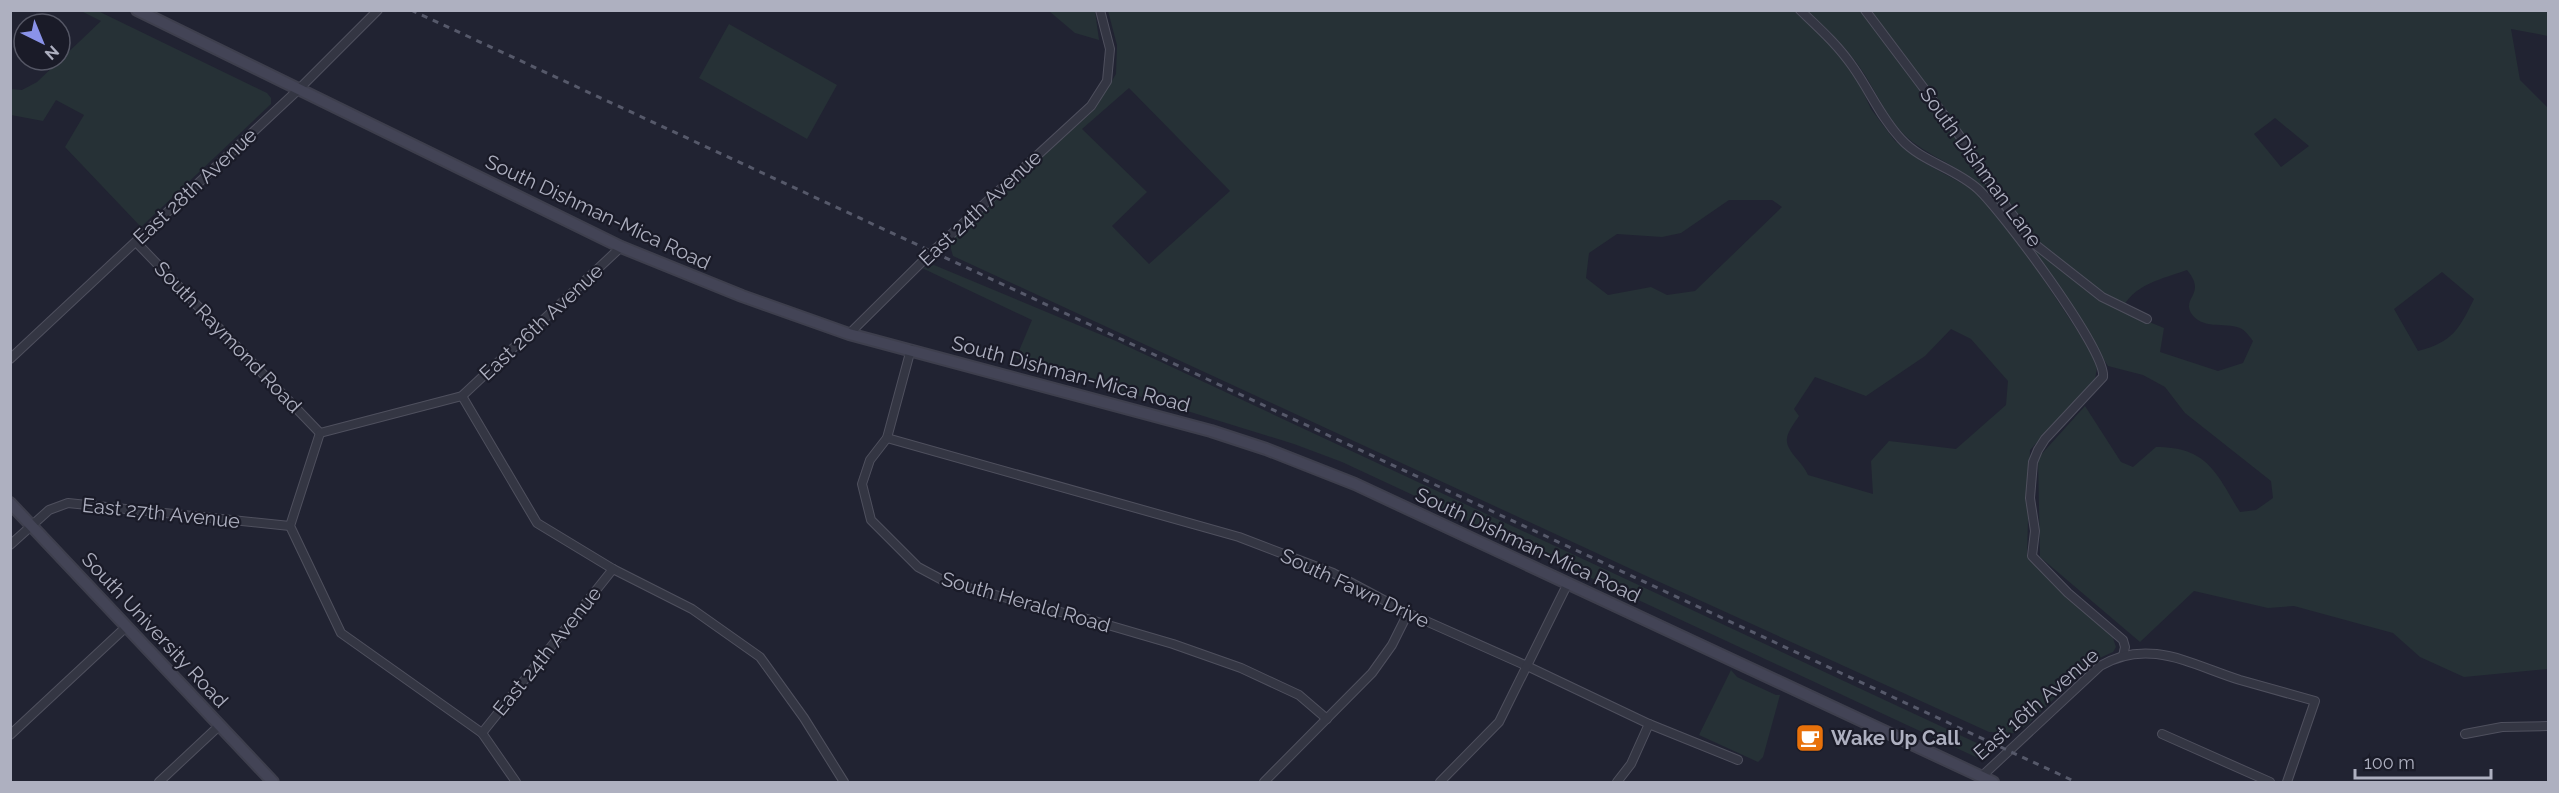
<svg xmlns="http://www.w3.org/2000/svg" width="2559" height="793" viewBox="0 0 2559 793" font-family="Raleway,sans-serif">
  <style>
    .green { fill: #263136; fill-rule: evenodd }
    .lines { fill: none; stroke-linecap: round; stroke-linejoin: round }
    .street-casing { stroke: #4f505e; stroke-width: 10 }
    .secondary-casing { stroke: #3e3f4d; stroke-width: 14 }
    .street { stroke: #343643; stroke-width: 8 }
    .secondary { stroke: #434456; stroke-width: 10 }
    .rail { stroke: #56596a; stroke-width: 3; stroke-dasharray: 6 6; stroke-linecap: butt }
    .labels { text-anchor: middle; stroke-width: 4.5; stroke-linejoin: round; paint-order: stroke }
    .street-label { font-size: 20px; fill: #aeb0c0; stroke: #1a1b28 }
    .poi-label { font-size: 20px; font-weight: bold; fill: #aeb0c0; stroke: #1a1b28; text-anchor: start }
  </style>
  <rect width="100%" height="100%" fill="#212332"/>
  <g class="green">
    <polygon points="81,11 98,11 267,93 271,98 271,104 141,227 65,147 84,115 56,100 43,121 11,115 11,89 22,90 37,82 101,21"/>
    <polygon points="1049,11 1095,11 1099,40 1075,33"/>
    <path d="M 1108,11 L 1794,11 L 1830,43 L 1859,83 L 1871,109 L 1895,141 L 1921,161 L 1974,190 L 1985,202 L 2026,253 L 2091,351 L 2097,368 L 2095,379 L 2030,450 L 2027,556 L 2076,605 L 2112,635 L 2116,647 L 2113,652 L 2093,661 L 2028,724 L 2015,733 L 1989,732 L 1631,569 L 953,256 L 949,242 L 1095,109 L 1116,74 L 1117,45 ZM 1129,88 L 1230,191 L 1149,264 L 1112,226 L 1147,192 L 1082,129 ZM 1729,200 L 1772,200 L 1782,207 L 1695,291 L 1667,295 L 1651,287 L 1608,295 L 1586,278 L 1589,253 L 1617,234 L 1662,237 L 1681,233 ZM 1951,329 L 1971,339 L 2008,381 L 2006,405 L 1956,449 L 1889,441 L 1871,461 L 1873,494 L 1808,475 C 1803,462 1785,451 1787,438 C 1788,431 1795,422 1799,416 L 1794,409 L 1815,377 L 1866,396 L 1925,356 Z"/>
    <path d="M 1807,11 L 2548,11 L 2548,36 L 2511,29 L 2520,80 L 2548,108 L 2548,669 L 2464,677 L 2420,657 L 2393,633 L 2294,606 L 2268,608 L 2194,591 L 2140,642 L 2040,557 L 2038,458 L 2085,406 L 2121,462 L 2133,467 L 2156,447 C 2208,447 2216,473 2240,512 L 2256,510 L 2273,498 L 2271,481 L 2185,413 L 2165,387 L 2143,375 L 2108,366 C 2068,305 2028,237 1977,184 C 1957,163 1921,155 1899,129 C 1885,112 1876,93 1865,75 C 1849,50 1829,30 1807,11 ZM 2275,118 L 2309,146 L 2281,167 L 2254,134 ZM 2187,270 C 2207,294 2182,297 2191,313 C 2202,330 2224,322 2240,328 C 2245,330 2250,337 2253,341 L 2243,363 L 2218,371 L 2160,352 L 2164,328 L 2122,311 C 2130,285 2165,278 2187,270 ZM 2442,272 L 2474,299 C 2459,329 2453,342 2418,351 L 2394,309 Z"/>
    <polygon points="729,24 837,85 807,139 699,78"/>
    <polygon points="934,265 1116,341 1994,751 1985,759 1980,759 1342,462 1294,444 1016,358 1032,320 922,268"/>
    <polygon points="1731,670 1737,677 1776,695 1780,695 1763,757 1758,762 1699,735"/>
  </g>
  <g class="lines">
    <g class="street-casing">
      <g id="street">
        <path d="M 1800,10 C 1820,29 1838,45 1853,67 C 1870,91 1881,118 1901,139 C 1922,162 1955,168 1978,189 C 2001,210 2107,351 2103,377 L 2045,439 L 2038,450 L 2033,462 L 2030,498 L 2035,531 L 2032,556 L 2068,593 L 2123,640 L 2125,647 L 2123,656"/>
        <polyline points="1865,10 1959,135 2008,209 2037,246 2102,297 2147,319"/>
        <polyline points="136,242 320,433"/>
        <polyline points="849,334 932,252 1091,106 1107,81 1110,49 1100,10"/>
        <polyline points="911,349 887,438 870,460 862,484 871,520 918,567 946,582 1091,620 1173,644 1241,668 1299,695 1327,719"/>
        <polyline points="10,359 299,89 378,10"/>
        <polyline points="462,396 537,523 613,569 692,609 760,657 804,718 844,782"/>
        <polyline points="320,433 290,526 341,633 482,733 516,782"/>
        <polyline points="320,433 462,396 621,247"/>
        <polyline points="887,438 1239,537 1333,573 1408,613 1527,666 1649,724 1738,760"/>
        <polyline points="10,545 49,510 68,503 290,526"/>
        <polyline points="482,733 613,569"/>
        <polyline points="2162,734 2270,782"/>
        <polyline points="2465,734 2502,727 2548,726"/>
        <polyline points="10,735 126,627"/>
        <path d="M 1981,777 L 2100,666 C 2149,637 2192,665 2240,680 C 2265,687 2290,694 2315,701 L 2287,782"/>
        <polyline points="159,782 220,725"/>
        <polyline points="1264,782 1372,673 1392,645 1408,613"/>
        <polyline points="1440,782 1499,722 1568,583"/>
        <polyline points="1617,782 1631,764 1649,724"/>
      </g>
    </g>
    <g class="secondary-casing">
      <g id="secondary">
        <polyline points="137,10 621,247 742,296 849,334 1211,431 1266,449 1355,484 1993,782"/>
        <polyline points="10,503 273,782"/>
      </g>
    </g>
    <use href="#street" class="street"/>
    <use href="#secondary" class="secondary"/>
    <polyline class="rail" points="411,10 2076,782"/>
  </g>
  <defs>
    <g id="cafe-square" transform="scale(1.5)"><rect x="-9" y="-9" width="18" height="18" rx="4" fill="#e8710a" stroke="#1a1b28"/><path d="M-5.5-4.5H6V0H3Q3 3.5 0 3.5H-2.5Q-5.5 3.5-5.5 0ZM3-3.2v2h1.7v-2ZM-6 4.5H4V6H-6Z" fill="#fff"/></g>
  </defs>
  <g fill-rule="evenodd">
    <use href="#cafe-square" x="1810" y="738"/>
  </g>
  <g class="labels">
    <g class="street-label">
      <text transform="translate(1981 167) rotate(54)" y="7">South Dishman Lane</text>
      <text transform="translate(195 186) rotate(-43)" y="7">East 28th Avenue</text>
      <text transform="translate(980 208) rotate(-43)" y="7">East 24th Avenue</text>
      <text transform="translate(598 212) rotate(25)" y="7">South Dishman-Mica Road</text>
      <text transform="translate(541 322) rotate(-43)" y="7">East 26th Avenue</text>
      <text transform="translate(228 337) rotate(46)" y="7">South Raymond Road</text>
      <text transform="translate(1071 374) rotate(15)" y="7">South Dishman-Mica Road</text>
      <text transform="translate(161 513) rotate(6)" y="7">East 27th Avenue</text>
      <text transform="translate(1528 545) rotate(25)" y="7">South Dishman-Mica Road</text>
      <text transform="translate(1355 588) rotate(25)" y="7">South Fawn Drive</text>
      <text transform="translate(1026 602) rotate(16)" y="7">South Herald Road</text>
      <text transform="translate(155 630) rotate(47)" y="7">South University Road</text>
      <text transform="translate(547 651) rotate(-51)" y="7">East 24th Avenue</text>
      <text transform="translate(2036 704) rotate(-41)" y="7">East 16th Avenue</text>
    </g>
    <g class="poi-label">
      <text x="1831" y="745">Wake Up Call</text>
    </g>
  </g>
  <rect width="2559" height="793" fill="none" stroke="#aeb0c0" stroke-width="24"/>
  <g transform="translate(42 42) rotate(137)"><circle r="28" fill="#1a1b28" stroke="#555765" stroke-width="1.5"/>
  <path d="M0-4.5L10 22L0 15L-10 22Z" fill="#8a93e9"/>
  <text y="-9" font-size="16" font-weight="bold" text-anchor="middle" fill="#aeb0c0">N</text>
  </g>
  <path d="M2355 769v9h136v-9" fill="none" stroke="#aeb0c0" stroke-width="3"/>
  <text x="2364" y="769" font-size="18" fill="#aeb0c0" stroke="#1a1b28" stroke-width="4.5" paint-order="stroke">100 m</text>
</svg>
